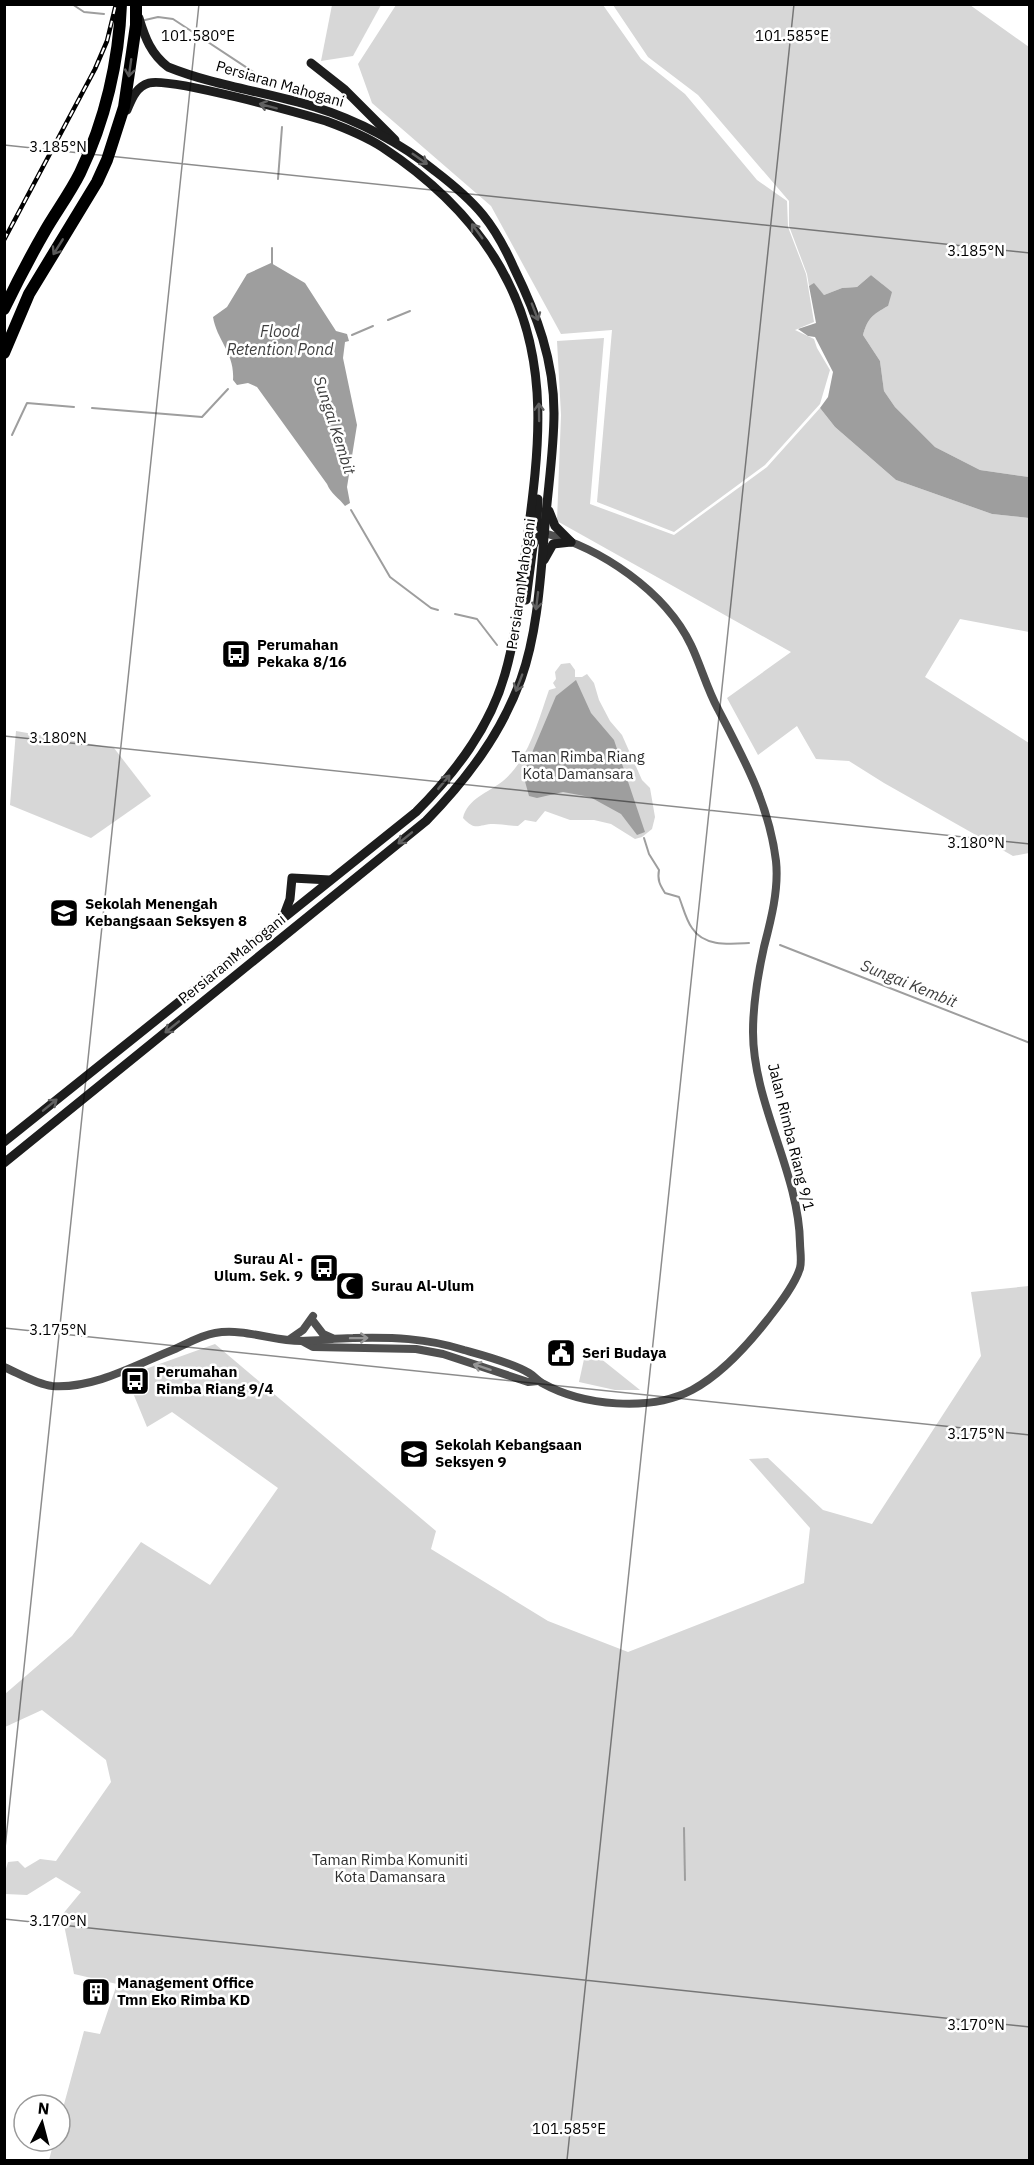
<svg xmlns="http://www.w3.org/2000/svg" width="1034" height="2165" viewBox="0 0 1034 2165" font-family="'IBM Plex Sans',sans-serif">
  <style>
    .green { fill: #d7d7d7 }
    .water { fill: #9e9e9e }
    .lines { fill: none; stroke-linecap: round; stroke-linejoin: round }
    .stream { stroke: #9e9e9e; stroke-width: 2 }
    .tertiary { stroke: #505050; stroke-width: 8 }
    .secondary { stroke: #1d1d1d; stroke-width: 9 }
    .trunk { stroke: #000; stroke-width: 12 }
    .rail-casing { stroke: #000; stroke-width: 4.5 }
    .rail { stroke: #fff; stroke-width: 2; stroke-dasharray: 7; stroke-linecap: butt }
    .oneway { stroke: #595959 }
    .oneway2 { stroke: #616161 }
    .oneway3 { stroke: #969696 }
    .ticks { fill: none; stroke: #000; stroke-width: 1.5; stroke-opacity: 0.45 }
    .labels { text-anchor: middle; stroke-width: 5; stroke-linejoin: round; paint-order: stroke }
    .street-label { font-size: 15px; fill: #000; stroke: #fff }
    .poi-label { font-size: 15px; font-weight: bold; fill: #000; stroke: #fff; text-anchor: start }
    .park-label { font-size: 15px; fill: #2e2e2e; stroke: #fff }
    .water-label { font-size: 16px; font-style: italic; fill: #3f3f3f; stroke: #fff }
    .ticks-label { font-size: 15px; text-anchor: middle; fill: #000; stroke: #fff; stroke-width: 5; stroke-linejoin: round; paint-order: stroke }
  </style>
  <rect width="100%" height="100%" fill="#fff"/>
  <g class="green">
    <polygon points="332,5 381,5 353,56 321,61"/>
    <polygon points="396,5 603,5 641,59 685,94 757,180 787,201 788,227 806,274 814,322 795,330 814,339 817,348 830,370 820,404 765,465 674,532 597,502 612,330 561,334 491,206 372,103 358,64"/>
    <path d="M 613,5 L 970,5 L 1029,47 L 1029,477 L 980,470 L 935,447 L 895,407 L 884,391 L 880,361 L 863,335 C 868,318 872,315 888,306 L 882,284 L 871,275 L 857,287 L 842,288 L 824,295 L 814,284 L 809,286 L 807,274 L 789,226 L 789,201 L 698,95 L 648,57 Z"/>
    <polygon points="604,338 590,504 674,535 767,467 820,408 835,427 896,480 992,514 1029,518 1029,632 960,619 925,677 1029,743 1029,853 1013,856 884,783 849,761 816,759 797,726 758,755 727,698 791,652 557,521 561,415 557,341"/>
    <path d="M 570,663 L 575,670 L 575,677 L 582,677 L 587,674 L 594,683 L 599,700 L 610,721 L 622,735 L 642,780 L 650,788 L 655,817 L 652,829 L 642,837 L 635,839 L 611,824 L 594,820 L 570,820 L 545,811 L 536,822 L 525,820 L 518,826 C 510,826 502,824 494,824 C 478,824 476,832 463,818 C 467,799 489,792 503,781 C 529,759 538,721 549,690 L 556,688 L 553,683 L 556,679 L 555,672 L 561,664 Z"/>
    <polygon points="16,731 114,748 151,796 91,838 10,805"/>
    <polygon points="1029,1286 1029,2160 49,2160 54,2141 60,2141 60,2119 84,2031 100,2034 117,1984 74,1974 62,1915 81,1892 56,1877 27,1895 5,1894 5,1872 8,1862 18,1861 25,1868 40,1859 56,1861 111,1782 106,1760 42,1710 5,1727 5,1694 72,1636 141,1542 210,1585 278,1488 172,1412 147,1427 126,1376 215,1344 436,1531 431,1549 548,1621 628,1652 804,1583 810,1528 749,1459 768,1458 823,1510 872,1524 981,1356 971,1292"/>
    <polygon points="600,1358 640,1390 615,1390 579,1382 584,1359"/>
  </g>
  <g class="water">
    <path d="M 271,263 L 305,283 L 336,331 L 347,334 L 349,341 L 345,342 L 343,358 L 357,425 L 347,487 L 350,503 L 345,506 C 339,498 331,494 327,484 L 257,387 L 248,383 L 237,385 L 233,380 C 235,353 217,341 213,317 L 227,307 L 247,274 Z"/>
    <path d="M 871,275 L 892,292 L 888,306 C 872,315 868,318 863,335 L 880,361 L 884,391 L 895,407 L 935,447 L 980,470 L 1029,477 L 1029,518 L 992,514 L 896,480 L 835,427 L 820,408 L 828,397 L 833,372 L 815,337 L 808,336 L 798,329 L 816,323 L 809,286 L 814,283 L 824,295 L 842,288 L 857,287 Z"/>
    <polygon points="576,680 591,713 614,740 645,832 637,835 621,814 590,797 563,792 537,798 529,796 523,774 556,696"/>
  </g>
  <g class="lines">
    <g class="stream">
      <polyline points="72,4 84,12 104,14"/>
      <polyline points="145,20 158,17 173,19 258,75"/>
      <polyline points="278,179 282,127"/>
      <polyline points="272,265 272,248"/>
      <polyline points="388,320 410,311"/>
      <polyline points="352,335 373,326"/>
      <polyline points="92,408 202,417 228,389"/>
      <polyline points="12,435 27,403 74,407"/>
      <polyline points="351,510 390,577 431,608 438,610"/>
      <polyline points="455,614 477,619 497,645"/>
      <path d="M 644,838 L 649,854 L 659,870 C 657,880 660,885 665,893 L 679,897 C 683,907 686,920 692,928 C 704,947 730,944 749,943"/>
      <polyline points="780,945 1030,1043"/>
      <polyline points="684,1828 685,1880"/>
    </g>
    <g class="tertiary">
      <polyline points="313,1321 323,1334 332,1338"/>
      <polyline points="290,1339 303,1330 313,1316"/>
      <polyline points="302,1341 313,1347 416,1349 443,1354 528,1382 538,1381"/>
      <path d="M 4,1367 C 20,1374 36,1384 52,1386 C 95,1389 137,1364 175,1349 C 188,1343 202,1335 215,1333 C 244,1328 273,1341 301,1341 C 317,1341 336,1338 353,1338 C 391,1337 427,1338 464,1350 C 482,1355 513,1363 529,1373 C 534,1376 537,1380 542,1383 C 583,1406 650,1412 692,1390 C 722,1374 747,1346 768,1319 C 778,1306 795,1285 800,1268 C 802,1261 800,1250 800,1243 C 799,1173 753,1103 753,1032 C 753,1004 758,974 764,947 C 771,920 779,889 776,861 C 769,804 744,759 718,709 C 707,689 701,666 691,645 C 665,591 601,548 544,533"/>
    </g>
    <g class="secondary">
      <polyline points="311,63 344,89 395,140"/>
      <polyline points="538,499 537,523 544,533"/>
      <polyline points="549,511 555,526 571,542"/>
      <polyline points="544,560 553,544 571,542"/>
      <polyline points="526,600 533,546 536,539 544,533"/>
      <polyline points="284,915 290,899 292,878 330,880"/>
      <path d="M 4,1142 L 416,812 C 455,773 490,728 505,674 C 516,636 520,595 525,556 C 537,463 553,370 508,282 C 480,225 435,182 382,147 C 365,136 345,128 326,121 C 299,113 170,77 149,83 C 136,87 132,98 127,110"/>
      <path d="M 4,1163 L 426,821 C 467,779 501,734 521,679 C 539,629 541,567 546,514 C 549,481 554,446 554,413 C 554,360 537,315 514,268 C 506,250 496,231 483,215 C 470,199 452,184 435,171 C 401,143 357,120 315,107 C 267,92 215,86 168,67 C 151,54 145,38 139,18"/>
    </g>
    <g class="trunk">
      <path d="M 4,309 C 17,282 30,257 45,231 C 56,212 70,193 80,173 C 105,121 119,61 121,4"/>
      <polyline points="4,353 29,294 97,182 107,160 124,107 136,25 136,4"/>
    </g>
    <g class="rail-casing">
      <polyline id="rail" points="4,240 95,69 107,41 116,4"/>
    </g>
    <use href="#rail" class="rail"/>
  </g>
  <defs><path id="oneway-shaft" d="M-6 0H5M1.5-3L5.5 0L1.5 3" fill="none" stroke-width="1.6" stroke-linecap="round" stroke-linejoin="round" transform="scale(1.5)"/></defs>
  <g class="oneway">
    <use href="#oneway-shaft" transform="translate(130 68) rotate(98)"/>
    <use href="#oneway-shaft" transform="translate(58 247) rotate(122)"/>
  </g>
  <g class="oneway2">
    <use href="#oneway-shaft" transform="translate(268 106) rotate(-165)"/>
    <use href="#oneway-shaft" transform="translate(420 159) rotate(35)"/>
    <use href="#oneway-shaft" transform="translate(477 231) rotate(-126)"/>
    <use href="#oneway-shaft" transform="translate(535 312) rotate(69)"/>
    <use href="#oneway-shaft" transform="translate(539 412) rotate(-91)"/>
    <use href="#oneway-shaft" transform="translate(537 601) rotate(97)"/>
    <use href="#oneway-shaft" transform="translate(519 683) rotate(111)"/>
    <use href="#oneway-shaft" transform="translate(444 782) rotate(-50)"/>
    <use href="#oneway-shaft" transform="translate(405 838) rotate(141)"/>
    <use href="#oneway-shaft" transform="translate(172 1027) rotate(141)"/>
    <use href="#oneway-shaft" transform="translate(50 1105) rotate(-39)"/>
  </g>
  <g class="oneway3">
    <use href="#oneway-shaft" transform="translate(359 1338) rotate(-1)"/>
    <use href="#oneway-shaft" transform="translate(482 1367) rotate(-162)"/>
  </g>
  <path class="ticks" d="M 4,145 L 1030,253M 4,736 L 1030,844M 4,1328 L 1030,1435M 4,1858 L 199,4M 4,1919 L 1030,2027M 567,2160 L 794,4"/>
  <defs>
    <g id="bus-square" transform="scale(1.5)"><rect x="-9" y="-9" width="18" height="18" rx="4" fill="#000" stroke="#fff"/><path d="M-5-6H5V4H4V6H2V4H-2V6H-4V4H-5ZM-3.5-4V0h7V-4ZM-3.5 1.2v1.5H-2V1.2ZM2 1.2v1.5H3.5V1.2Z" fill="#fff"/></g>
    <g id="school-square" transform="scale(1.5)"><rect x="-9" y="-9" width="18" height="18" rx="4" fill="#000" stroke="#fff"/><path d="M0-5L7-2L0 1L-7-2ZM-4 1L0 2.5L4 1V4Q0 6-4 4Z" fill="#fff"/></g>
    <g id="mosque-square" transform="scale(1.5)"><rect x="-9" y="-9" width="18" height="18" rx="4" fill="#000" stroke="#fff"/><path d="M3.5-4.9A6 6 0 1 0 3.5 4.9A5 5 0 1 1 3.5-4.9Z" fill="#fff"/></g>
    <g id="civic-square" transform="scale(1.5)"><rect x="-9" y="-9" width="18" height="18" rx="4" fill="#000" stroke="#fff"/><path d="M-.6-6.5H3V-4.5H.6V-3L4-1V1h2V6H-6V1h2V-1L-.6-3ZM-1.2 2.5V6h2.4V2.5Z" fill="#fff"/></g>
    <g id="building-square" transform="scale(1.5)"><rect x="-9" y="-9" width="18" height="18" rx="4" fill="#000" stroke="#fff"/><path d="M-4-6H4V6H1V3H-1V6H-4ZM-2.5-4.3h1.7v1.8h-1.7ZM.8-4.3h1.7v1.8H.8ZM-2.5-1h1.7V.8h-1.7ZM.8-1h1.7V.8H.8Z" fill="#fff"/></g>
  </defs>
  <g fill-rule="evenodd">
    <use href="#bus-square" x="236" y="654"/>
    <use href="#school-square" x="64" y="913"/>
    <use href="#bus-square" x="324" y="1268"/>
    <use href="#mosque-square" x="350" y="1286"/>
    <use href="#civic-square" x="561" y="1353"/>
    <use href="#bus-square" x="135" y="1381"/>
    <use href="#school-square" x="414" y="1454"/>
    <use href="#building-square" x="96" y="1992"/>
  </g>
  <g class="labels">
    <g class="street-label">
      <text transform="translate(280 84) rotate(16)" y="5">Persiaran Mahogani</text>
      <text transform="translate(521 584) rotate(-82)" y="5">Persiaran Mahogani</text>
      <text transform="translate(232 959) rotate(-39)" y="5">Persiaran Mahogani</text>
      <text transform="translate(791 1137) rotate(76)" y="5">Jalan Rimba Riang 9/1</text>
    </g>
    <g class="poi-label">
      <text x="257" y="650">Perumahan<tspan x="257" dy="17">Pekaka 8/16</tspan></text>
      <text x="85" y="909">Sekolah Menengah<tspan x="85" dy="17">Kebangsaan Seksyen 8</tspan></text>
      <text x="303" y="1264" text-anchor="end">Surau Al -<tspan x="303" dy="17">Ulum. Sek. 9</tspan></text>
      <text x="371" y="1291">Surau Al-Ulum</text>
      <text x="582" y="1358">Seri Budaya</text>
      <text x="156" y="1377">Perumahan<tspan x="156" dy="17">Rimba Riang 9/4</tspan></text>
      <text x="435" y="1450">Sekolah Kebangsaan<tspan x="435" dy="17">Seksyen 9</tspan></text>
      <text x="117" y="1988">Management Office<tspan x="117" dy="17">Tmn Eko Rimba KD</tspan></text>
    </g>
    <g class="park-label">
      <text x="578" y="762">Taman Rimba Riang<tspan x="578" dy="17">Kota Damansara</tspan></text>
      <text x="390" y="1865">Taman Rimba Komuniti<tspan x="390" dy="17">Kota Damansara</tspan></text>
    </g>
    <g class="water-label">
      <text x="280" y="337">Flood<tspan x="280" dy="18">Retention Pond</tspan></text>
      <text transform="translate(335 425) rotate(72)" y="6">Sungai Kembit</text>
      <text transform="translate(909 983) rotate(22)" y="6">Sungai Kembit</text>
    </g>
  </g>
  <g class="ticks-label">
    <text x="198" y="41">101.580°E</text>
    <text x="792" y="41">101.585°E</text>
    <text x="58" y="152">3.185°N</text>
    <text x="976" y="256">3.185°N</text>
    <text x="58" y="743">3.180°N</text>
    <text x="976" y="848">3.180°N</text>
    <text x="58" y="1335">3.175°N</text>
    <text x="976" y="1439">3.175°N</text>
    <text x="58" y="1926">3.170°N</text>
    <text x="976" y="2030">3.170°N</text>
    <text x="569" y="2134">101.585°E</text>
  </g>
  <rect width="1034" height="2165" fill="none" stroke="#000000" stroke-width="12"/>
  <g transform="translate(42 2123) rotate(6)"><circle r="28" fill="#ffffff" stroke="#999999" stroke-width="1.5"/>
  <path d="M0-4.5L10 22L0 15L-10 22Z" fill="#000000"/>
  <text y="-9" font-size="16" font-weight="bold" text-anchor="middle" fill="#000000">N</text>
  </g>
</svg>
